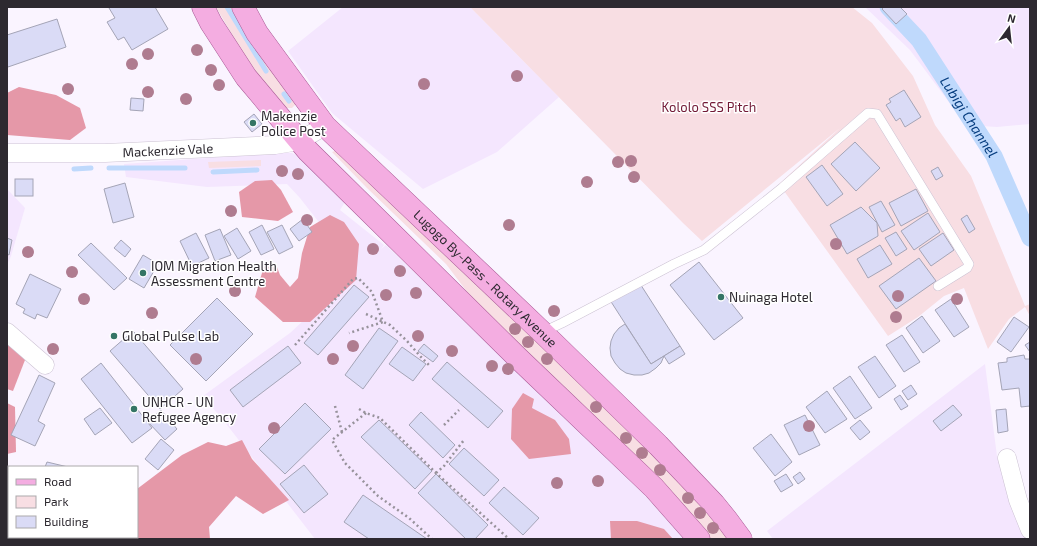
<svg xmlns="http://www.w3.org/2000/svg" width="1037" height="546" viewBox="0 0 1037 546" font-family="'Exo 2',sans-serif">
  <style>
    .built { fill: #f4e6fe }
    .green { fill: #f8dee3 }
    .forest { fill: #e598a8 }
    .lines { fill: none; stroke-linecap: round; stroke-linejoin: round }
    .stream { stroke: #bfd9fc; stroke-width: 5 }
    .canal { stroke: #bfd9fc; stroke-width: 17 }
    .building { fill: #dadbf6; stroke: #a4a4b6 }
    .lane-casing { stroke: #ccc2d3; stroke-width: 10 }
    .street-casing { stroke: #ccc2d3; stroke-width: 19 }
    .primary-casing { stroke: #a95b96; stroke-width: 23 }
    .path { stroke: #97929b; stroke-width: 2.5; stroke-dasharray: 2 3; stroke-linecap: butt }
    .lane { stroke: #fff; stroke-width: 9 }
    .street { stroke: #fff; stroke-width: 18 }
    .primary { stroke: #f4ade1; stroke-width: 22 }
    .tree { fill: #af7c90 }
    .poi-dot { fill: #347565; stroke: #fff; stroke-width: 1.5 }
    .labels { text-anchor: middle; stroke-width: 3; stroke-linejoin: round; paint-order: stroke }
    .park-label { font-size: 13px; fill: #721936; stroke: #fff }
    .poi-label { font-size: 13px; fill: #2d2930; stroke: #fff; text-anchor: start }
    .street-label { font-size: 13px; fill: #2d2930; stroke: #fff }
    .water-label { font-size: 14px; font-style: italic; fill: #063d7f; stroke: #fff }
  </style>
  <rect width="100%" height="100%" fill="#faf4ff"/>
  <g class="built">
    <polygon points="343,7 470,7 559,97 497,152 423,189 332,113 288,51"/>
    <polygon points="865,7 1030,7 1030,124 997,127 966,125 910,50"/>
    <polygon points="278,153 292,153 309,161 347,199 340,210 384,245 381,249 386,245 643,493 684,539 315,539 231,430 203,396 290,333 357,271 300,198 287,184 207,187 126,177 124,164"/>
    <polygon points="7,189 25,208 11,256 7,265"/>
    <polygon points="985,364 997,456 1027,539 773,539 767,531"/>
  </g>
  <g class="green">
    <polygon points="216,7 235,7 296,104 292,108 284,108 245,57"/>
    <polygon points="470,7 852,7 872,23 913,76 935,125 971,176 1025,306 1030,304 1030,316 1025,307 1009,319 988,349 964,288 944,296 918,317 888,336 779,184 840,128 702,241 683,223"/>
    <polygon points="337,150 656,456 731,539 710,539 698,525 562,385 471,297 446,264 367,188 332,152"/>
    <polygon points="261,160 261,166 209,168 208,162"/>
  </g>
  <g class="forest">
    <polygon points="19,87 56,95 80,108 86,128 70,140 7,135 7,93"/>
    <polygon points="272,180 281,190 293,212 278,221 242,217 239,192 255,181"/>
    <polygon points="330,215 344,222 359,244 356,280 310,322 283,322 255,297 264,266 277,267 280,275 290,287 298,278 302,253 310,227"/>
    <polygon points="7,340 25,360 13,391 7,389"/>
    <polygon points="523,393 534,399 532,408 555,420 569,439 571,454 529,459 511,439 512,409"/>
    <polygon points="7,403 15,407 16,452 7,454"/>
    <polygon points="242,440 252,459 289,500 263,514 236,496 209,527 210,539 78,539 78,537 137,537 137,489 182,455 208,442 226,446"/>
    <polygon points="637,521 664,529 673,539 611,539 610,521"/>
  </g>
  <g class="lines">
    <g class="stream">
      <polyline points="227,7 266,71"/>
      <polyline points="284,94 289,101"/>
      <polyline points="109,168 185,168"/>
      <polyline points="74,169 91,168"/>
      <polyline points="213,172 257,170"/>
    </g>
    <path class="canal" id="s1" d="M 888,7 L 919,40 L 994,156 L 1030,238"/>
  </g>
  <g class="building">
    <polygon points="111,7 155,7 168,29 132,50 124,37 118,40 107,22 115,18 109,8"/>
    <polygon points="884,7 900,7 907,14 896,24 882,9"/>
    <polygon points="57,19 66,47 8,67 7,64 7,35"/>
    <polygon points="904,90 921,117 905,127 900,118 896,121 886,105 891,102 889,99"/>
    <polygon points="131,98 144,99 143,111 130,110"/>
    <polygon points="254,114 262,124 252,132 244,122"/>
    <polygon points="855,142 880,168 856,191 831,164"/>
    <polygon points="822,165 843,194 827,206 806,177"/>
    <polygon points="938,167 943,176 936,180 931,171"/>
    <rect x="15" y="179" width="18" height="17"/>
    <polygon points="125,183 134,217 113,223 104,189"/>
    <polygon points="916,189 928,211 901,226 889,203"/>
    <polygon points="881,201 895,225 882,232 869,207"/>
    <polygon points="861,207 877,223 878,236 847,254 830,225"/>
    <polygon points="928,213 940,232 914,250 901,231"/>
    <polygon points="967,215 975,229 969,233 961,219"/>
    <polygon points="303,219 312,232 299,241 290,229"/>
    <polygon points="262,225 274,249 261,255 249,232"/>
    <polygon points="282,225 293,247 279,254 267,232"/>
    <polygon points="237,228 251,251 238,259 224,236"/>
    <polygon points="220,229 231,255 215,261 205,235"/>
    <polygon points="896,232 907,249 896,256 885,238"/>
    <polygon points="196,233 209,258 192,266 180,241"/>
    <polygon points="943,233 954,250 931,266 919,249"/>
    <polygon points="7,238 12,240 9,255 7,254"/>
    <polygon points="121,240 131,249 125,257 114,248"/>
    <polygon points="91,243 127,278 114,290 78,255"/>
    <polygon points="880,245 892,264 868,278 857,259"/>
    <polygon points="143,255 158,264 144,288 129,279"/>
    <polygon points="919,258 936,281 896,309 879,286"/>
    <polygon points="699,262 743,318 714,340 670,285"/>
    <polygon points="30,274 61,289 47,318 37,314 35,319 23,313 25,309 16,304"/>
    <polygon points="637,279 680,346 651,364 608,297"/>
    <polygon points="354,285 369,297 318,355 304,343"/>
    <polygon points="217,298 253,334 206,381 170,345"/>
    <polygon points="951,299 969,327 954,337 935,310"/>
    <polygon points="922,316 940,341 923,353 906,328"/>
    <polygon points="1014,317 1029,327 1011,352 997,342"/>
    <polygon points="625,324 651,364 664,356 661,363 656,368 649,373 642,375 634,375 626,373 620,369 615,363 611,356 610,348 611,341 614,334 619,328"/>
    <polygon points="379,328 398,341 363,389 345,375"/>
    <polygon points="133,331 183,389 160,409 110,351"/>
    <polygon points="902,335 920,362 904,372 886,345"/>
    <polygon points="1030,342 1030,352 1025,345"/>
    <polygon points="424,344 438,356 433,362 418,351"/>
    <polygon points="288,346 301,363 243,407 230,390"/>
    <polygon points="680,346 685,354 669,364 664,356"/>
    <polygon points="402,347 426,364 413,381 389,364"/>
    <polygon points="1024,355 1025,359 1030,359 1030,406 1021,407 1019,388 1002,390 998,363 1007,362 1007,358"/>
    <polygon points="875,356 896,386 879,398 858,367"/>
    <polygon points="447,362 503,411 488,428 432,379"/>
    <polygon points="101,363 152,428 132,443 81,379"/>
    <polygon points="39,375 55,383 38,421 45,425 35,446 11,435"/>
    <polygon points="850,376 872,408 855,419 833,388"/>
    <polygon points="911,385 917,394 908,400 902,391"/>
    <polygon points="827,391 847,419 825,433 806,407"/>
    <polygon points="900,395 908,406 901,410 894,399"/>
    <polygon points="305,403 331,429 285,474 259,449"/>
    <polygon points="953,405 962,415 941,431 933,421"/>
    <polygon points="100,408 112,423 95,435 84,419"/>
    <polygon points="1006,409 1008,431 998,433 996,410"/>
    <polygon points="161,410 177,429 165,440 148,422"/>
    <polygon points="421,412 455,445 443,458 409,425"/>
    <polygon points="805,415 820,445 799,455 784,425"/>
    <polygon points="379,420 432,471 415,489 361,437"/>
    <polygon points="860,420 870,432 860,440 850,428"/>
    <polygon points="771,434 792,462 775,476 753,448"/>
    <polygon points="161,439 174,450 158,470 145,459"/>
    <polygon points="464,448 499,480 484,496 449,464"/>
    <polygon points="47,462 68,467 45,467"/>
    <polygon points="304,465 328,494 304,513 280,484"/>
    <polygon points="800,472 805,479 798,484 793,477"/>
    <polygon points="436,474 488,525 475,539 466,539 418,493"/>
    <polygon points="786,474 793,485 781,492 774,481"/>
    <polygon points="504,487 539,518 523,535 489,503"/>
    <polygon points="363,495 427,539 369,539 344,522"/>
  </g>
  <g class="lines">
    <g class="lane-casing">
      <polyline id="lane" points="543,332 562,323 674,264 704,250 782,188 868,113 877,114 969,264 967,268 938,286"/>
    </g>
    <g class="street-casing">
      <g id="street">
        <path id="s2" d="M 7,153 L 105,153 L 275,145 L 299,141 L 325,126"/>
        <polyline points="7,332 45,365"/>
        <polyline points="1007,458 1018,500 1030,530"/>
      </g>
    </g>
    <g class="primary-casing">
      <g id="primary">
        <polyline points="203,7 211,23 246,77 308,151 518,358 654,488 699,539"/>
        <path id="s3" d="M 243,7 L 257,33 L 325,126 L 542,332 L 658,445 L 714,504 L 727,520 L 741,539"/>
      </g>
    </g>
    <g class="path">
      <polyline points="366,314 390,325 407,341 420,356 429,365"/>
      <polyline points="295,345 353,279 358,278 372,292 383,322 349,333"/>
      <polyline points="335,406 342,432"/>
      <polyline points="359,409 366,413 380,418 436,473 509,539"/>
      <polyline points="366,413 332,440 345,463 378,496 409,518 432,539"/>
      <polyline points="444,425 459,410"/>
      <polyline points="436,473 444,466 464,440"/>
    </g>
    <use href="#lane" class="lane"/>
    <use href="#street" class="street"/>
    <use href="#primary" class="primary"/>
  </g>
  <g class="tree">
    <circle cx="197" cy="50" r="6"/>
    <circle cx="148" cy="54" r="6"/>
    <circle cx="132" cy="64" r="6"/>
    <circle cx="211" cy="70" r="6"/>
    <circle cx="517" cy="76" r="6"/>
    <circle cx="424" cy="84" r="6"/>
    <circle cx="219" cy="85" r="6"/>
    <circle cx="68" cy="89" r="6"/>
    <circle cx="148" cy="92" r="6"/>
    <circle cx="186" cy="99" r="6"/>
    <circle cx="631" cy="161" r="6"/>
    <circle cx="618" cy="162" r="6"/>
    <circle cx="282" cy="171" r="6"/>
    <circle cx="298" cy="174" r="6"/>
    <circle cx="634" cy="177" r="6"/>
    <circle cx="587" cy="182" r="6"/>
    <circle cx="231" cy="211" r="6"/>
    <circle cx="307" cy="220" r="6"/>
    <circle cx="509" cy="225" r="6"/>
    <circle cx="836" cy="244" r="6"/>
    <circle cx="373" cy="249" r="6"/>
    <circle cx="28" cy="252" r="6"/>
    <circle cx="400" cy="271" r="6"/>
    <circle cx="72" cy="272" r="6"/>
    <circle cx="235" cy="291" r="6"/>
    <circle cx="416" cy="293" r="6"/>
    <circle cx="386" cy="295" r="6"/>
    <circle cx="898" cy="296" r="6"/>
    <circle cx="84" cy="299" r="6"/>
    <circle cx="957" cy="299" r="6"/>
    <circle cx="554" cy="311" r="6"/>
    <circle cx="152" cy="313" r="6"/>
    <circle cx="896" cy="317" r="6"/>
    <circle cx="515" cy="329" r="6"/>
    <circle cx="418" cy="336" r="6"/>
    <circle cx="528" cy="342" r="6"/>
    <circle cx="353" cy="346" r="6"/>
    <circle cx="53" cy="349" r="6"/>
    <circle cx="452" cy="351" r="6"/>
    <circle cx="196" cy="359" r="6"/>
    <circle cx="333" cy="359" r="6"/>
    <circle cx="547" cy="359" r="6"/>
    <circle cx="492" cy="366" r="6"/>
    <circle cx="508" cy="369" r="6"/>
    <circle cx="596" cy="407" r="6"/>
    <circle cx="809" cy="426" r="6"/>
    <circle cx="274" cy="428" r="6"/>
    <circle cx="626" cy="438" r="6"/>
    <circle cx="642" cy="453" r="6"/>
    <circle cx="660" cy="470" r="6"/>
    <circle cx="598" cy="481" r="6"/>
    <circle cx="557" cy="483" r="6"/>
    <circle cx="688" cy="498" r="6"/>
    <circle cx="700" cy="513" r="6"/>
    <circle cx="713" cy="528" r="6"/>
  </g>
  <g class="poi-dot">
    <circle cx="253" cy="123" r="4"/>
    <circle cx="143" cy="273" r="4"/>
    <circle cx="721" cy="297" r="4"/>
    <circle cx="114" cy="336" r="4"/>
    <circle cx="134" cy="409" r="4"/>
  </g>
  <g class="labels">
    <g class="park-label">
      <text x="709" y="112">Kololo SSS Pitch</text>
    </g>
    <g class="poi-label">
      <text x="261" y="121">Makenzie<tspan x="261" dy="15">Police Post</tspan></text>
      <text x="151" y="271">IOM Migration Health<tspan x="151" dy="15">Assessment Centre</tspan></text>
      <text x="729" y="302">Nuinaga Hotel</text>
      <text x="122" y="341">Global Pulse Lab</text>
      <text x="142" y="407">UNHCR - UN<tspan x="142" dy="15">Refugee Agency</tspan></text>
    </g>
    <g class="street-label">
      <text dy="5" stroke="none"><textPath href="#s2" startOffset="161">Mackenzie Vale</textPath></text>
      <text dy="5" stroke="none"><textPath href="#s3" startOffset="366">Lugogo By-Pass - Rotary Avenue</textPath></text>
    </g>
    <g class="water-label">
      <text dy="5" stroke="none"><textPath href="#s1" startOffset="137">Lubigi Channel</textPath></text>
    </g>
  </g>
  <rect width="1037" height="546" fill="none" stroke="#2d2930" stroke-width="16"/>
  <rect x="8" y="466" width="130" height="72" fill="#ffffff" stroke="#aba9ac"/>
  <rect x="16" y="479" width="20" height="6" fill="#f4ade1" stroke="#aba9ac"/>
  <text x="44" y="486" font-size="12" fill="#2d2930">Road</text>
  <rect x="16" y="496" width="20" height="12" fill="#f8dee3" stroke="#aba9ac"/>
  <text x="44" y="506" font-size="12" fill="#2d2930">Park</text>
  <rect x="16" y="516" width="20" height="12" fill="#dadbf6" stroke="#aba9ac"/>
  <text x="44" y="526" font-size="12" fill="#2d2930">Building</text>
  <g transform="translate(1009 28) rotate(15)" stroke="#ffffff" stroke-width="3" paint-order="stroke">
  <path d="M0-3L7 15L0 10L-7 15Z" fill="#2d2930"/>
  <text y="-6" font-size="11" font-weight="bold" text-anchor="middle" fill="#2d2930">N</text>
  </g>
</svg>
